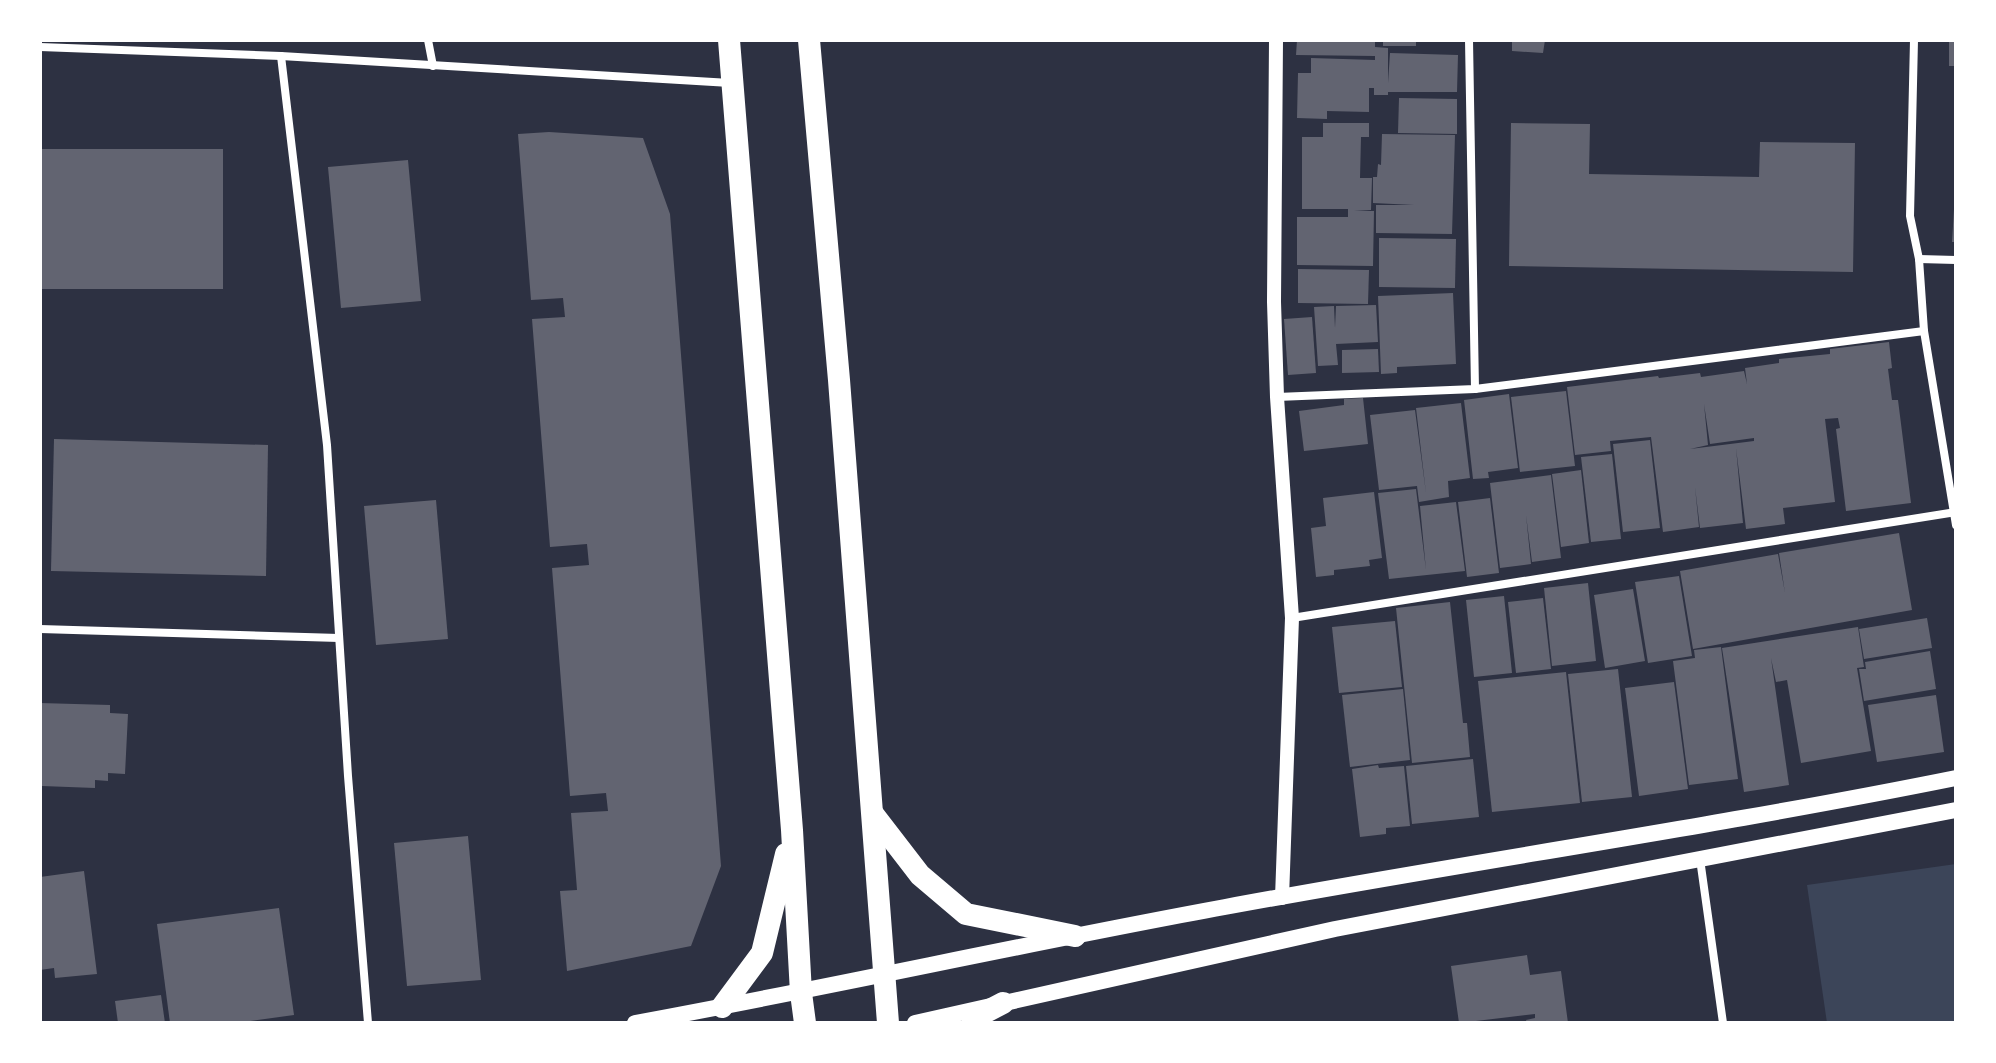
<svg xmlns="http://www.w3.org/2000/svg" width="1996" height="1063" viewBox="0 0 1996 1063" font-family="Poppins,sans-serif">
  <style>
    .green { fill: #3c4559 }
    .building { fill: #626471; fill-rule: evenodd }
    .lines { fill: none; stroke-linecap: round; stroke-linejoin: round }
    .minor { stroke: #fff; stroke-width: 8 }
    .tertiary { stroke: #fff; stroke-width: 14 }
    .secondary { stroke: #fff; stroke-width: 16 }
    .trunk { stroke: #fff; stroke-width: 22 }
  </style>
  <rect width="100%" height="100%" fill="#2d3142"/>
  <polygon class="green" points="1956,864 1956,1023 1827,1023 1807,885"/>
  <g class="building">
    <polygon points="1297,40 1375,40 1375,47 1388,48 1388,83 1390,53 1458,55 1457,92 1388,92 1388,95 1374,95 1374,88 1369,88 1369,112 1327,111 1327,119 1297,118 1298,73 1311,73 1311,58 1375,60 1375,56 1296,55"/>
    <rect x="1383" y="40" width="33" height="6"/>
    <polygon points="1512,40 1545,40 1543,53 1512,51"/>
    <rect x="1949" y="40" width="7" height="26"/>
    <polygon points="1399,98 1457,99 1457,134 1398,133"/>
    <polygon points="1323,123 1369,123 1369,137 1361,137 1360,178 1372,178 1371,210 1354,211 1374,211 1373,266 1297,265 1297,217 1348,217 1348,209 1302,209 1302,137 1323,137"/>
    <polygon points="1511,123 1590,124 1589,174 1759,177 1760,142 1855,143 1853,272 1509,266"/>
    <polygon points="549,132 643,138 670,214 721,866 691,946 567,971 560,891 577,890 571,813 608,811 606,793 570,796 552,568 589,565 587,544 550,547 532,319 565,317 563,298 531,300 518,134"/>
    <polygon points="1382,134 1455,135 1452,234 1376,233 1376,205 1414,205 1373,203 1373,177 1377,177 1378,164 1381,165"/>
    <rect x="40" y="149" width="183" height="140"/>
    <polygon points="408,160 421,301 341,308 328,167"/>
    <polygon points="1954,209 1956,210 1956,242 1952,242"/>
    <polygon points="1379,238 1456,239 1455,288 1379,287"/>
    <polygon points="1298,269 1369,270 1368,304 1298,303"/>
    <polygon points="1453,293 1456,364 1397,367 1397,373 1381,374 1378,296"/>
    <polygon points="1376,305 1378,342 1336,344 1338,365 1318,366 1314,307 1334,306 1335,328 1336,306"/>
    <polygon points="1312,317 1316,373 1288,375 1284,319"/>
    <path d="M 1889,342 L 1892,368 L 1888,369 L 1892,400 L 1898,400 L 1911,503 L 1846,511 L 1836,429 L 1840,428 L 1838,418 L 1825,419 L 1835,502 L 1783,508 L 1785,524 L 1746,529 L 1736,448 L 1743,523 L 1700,528 L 1695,487 L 1699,527 L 1663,532 L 1651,437 L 1610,441 L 1611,451 L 1575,455 L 1567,387 L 1658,376 L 1659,378 L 1700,373 L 1701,377 L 1744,371 L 1747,384 L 1745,368 L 1779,363 L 1779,359 L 1830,354 L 1830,349 ZM 1704,404 L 1710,444 L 1754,438 L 1754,441 L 1690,449 L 1708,445 Z"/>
    <polygon points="1378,349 1379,372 1342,373 1342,350"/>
    <polygon points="1566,391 1575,466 1520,472 1511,397"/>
    <polygon points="1509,394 1518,468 1488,472 1489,478 1473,479 1464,400"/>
    <polygon points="1363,398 1368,444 1304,451 1299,411 1344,405 1344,399"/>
    <polygon points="1461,403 1470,478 1448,481 1449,497 1419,502 1417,486 1379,490 1370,415 1415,410 1426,493 1416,408"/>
    <polygon points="54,439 268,445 266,576 51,571"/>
    <polygon points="1650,440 1660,528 1623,532 1613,444"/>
    <polygon points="1612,454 1621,539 1591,542 1581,457"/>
    <polygon points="1581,470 1589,543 1561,547 1552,474"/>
    <polygon points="1551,475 1561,558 1532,562 1526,515 1531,564 1500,568 1490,483"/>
    <polygon points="1416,489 1426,570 1420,506 1456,502 1465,571 1389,579 1378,493"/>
    <polygon points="1374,492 1382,558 1369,560 1370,566 1334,570 1334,575 1316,577 1311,528 1326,526 1323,498"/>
    <polygon points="1490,498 1499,573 1467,577 1458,502"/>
    <polygon points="436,500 448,639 376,645 364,506"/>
    <polygon points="1899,533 1912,610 1693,649 1680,571 1778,554 1785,593 1779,553"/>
    <polygon points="1679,576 1692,656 1648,663 1635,582"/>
    <polygon points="1588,583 1596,661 1552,666 1544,588"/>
    <polygon points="1633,589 1645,661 1605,668 1594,595"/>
    <polygon points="1504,596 1512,673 1474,677 1466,600"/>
    <polygon points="1543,598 1551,669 1516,673 1508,602"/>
    <polygon points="1450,602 1463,723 1467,723 1470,757 1412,763 1396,608"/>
    <polygon points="1927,618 1932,648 1864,659 1859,629"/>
    <polygon points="1395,621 1402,687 1339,693 1332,627"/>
    <polygon points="1858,627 1864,667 1857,668 1871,751 1801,763 1787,680 1776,682 1771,658 1789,785 1744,792 1722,648"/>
    <polygon points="1721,647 1738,779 1689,785 1673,661 1695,658 1694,650"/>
    <polygon points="1930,651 1936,689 1864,701 1859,669 1866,669 1865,662"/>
    <polygon points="1618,669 1632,797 1582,802 1568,674"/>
    <polygon points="1566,672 1580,803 1492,812 1478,681"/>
    <polygon points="1674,682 1688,789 1639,796 1625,688"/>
    <polygon points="1403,689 1410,760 1350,767 1342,695"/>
    <polygon points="1936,695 1944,752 1877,762 1868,705"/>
    <polygon points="40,703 110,705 110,713 128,714 125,774 108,773 108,781 95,780 95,788 42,786"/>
    <polygon points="1473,759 1479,817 1412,824 1406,766"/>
    <polygon points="1378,765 1379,768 1404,766 1410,826 1386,828 1386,834 1360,837 1352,769"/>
    <polygon points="468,836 481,980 407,986 394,843"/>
    <polygon points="84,871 97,974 55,978 54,968 40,970 40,877"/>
    <polygon points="279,908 294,1015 236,1023 170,1023 157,924"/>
    <polygon points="1527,955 1530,975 1561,971 1568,1023 1527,1023 1526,1020 1535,1018 1535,1014 1459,1023 1451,966"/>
    <polygon points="161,995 165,1023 118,1023 115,1001"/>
  </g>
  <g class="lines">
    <g class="minor">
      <polyline points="428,40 433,66"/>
      <polyline points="1469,40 1475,389"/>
      <polyline points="1914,40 1910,216 1919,259 1924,331 1956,525"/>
      <polyline points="40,47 281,56 730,83"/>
      <polyline points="281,56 327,445 348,776 368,1023"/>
      <polyline points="1919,259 1956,260"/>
      <polyline points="1277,397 1475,389 1924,331"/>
      <polyline points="1292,618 1956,512"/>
      <polyline points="40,629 339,638"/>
      <polyline points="1700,859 1723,1023"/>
    </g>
    <polyline class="tertiary" points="1276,40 1274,302 1277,397 1292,618 1282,898"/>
    <g class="secondary">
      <path d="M 635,1023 C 832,987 1028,943 1225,907 C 1468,862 1713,827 1956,778"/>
      <polyline points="915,1023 1335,929 1956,810"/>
    </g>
    <g class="trunk">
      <polyline points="729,40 792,830 801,993 805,1023"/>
      <polyline points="809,40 839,380 888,1023"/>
      <polyline points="873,814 920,875 966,914 1075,936"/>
      <polyline points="722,1007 762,953 786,854"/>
      <polyline points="972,1023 980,1015 1003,1003"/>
    </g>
  </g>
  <rect width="1996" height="1063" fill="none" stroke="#ffffff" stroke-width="84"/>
</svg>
